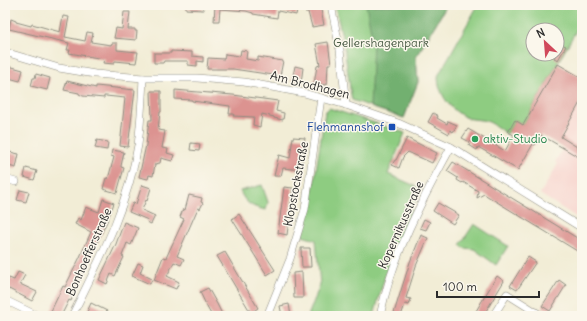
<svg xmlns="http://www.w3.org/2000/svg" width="587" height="321" viewBox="0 0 587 321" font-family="Delius,sans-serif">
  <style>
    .built { fill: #f7d0ca }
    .green { fill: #8ecc81; stroke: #5c7c56; fill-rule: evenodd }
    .forest { fill: #72b06f; stroke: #4e6e4d }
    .building { fill: #dc9390 }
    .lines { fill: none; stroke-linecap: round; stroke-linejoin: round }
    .street-casing { stroke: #8e8c80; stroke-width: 8 }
    .street { stroke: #fff; stroke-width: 7 }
    .transit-dot { fill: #1a4fb4; stroke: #fbf7ec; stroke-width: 1.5 }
    .leisure-dot { fill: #2e9e5b; stroke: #fbf7ec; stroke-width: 1.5 }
    .labels { text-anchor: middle; stroke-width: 3; stroke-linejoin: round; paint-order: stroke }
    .park-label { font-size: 12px; fill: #495b45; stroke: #fbf7ec }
    .street-label { font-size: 12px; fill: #2b2b2b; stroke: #fbf7ec }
    .transit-label { font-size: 12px; fill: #164399; stroke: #fbf7ec; text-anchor: end }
    .leisure-label { font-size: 12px; fill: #27864d; stroke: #fbf7ec; text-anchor: start }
  </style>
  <rect width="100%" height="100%" fill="#fbf7ec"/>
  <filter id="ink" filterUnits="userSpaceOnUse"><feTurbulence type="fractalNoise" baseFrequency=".025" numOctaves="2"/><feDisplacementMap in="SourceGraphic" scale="8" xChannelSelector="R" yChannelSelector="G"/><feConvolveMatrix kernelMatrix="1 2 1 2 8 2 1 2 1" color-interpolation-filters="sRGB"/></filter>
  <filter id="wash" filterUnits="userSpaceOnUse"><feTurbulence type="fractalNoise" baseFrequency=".012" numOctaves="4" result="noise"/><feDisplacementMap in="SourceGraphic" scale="16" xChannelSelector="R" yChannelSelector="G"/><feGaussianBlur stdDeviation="0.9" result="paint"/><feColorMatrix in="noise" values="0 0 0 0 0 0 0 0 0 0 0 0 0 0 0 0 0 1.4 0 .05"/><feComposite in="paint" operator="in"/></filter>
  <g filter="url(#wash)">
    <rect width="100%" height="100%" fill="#f2edd6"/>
    <polygon class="built" points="582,99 582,221 540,194 558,164 555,162 563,148 557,144"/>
    <g class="green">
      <polygon points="335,5 447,5 416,57 418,82 404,118 352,100 351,95 344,46"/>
      <path d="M 478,5 L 582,5 L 582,20 L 523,125 L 515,120 L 507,134 C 501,130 495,125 489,122 C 482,119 474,120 467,118 C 451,111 438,94 438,76 ZM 533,30 L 557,30 L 557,54 L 533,54 Z"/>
      <path d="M 329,108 L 405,133 L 388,174 L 422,189 C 400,229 385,272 374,316 L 308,316 L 320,285 L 316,240 L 302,236 L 314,184 L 325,112 Z"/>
      <path d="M 262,185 L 268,202 L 266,210 C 253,207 246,205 240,191 Z"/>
      <polygon points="474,224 508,246 496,265 474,249 464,248 460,245"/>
    </g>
    <polygon class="forest" points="366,5 447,5 416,57 418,82 404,118 370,107 373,42"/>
    <g id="blocks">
      <g class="building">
        <polygon points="186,5 203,5 203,10 186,9"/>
        <polygon points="215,5 298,5 296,15 278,11 277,18 253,14 253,13 246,11 220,9 219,21 214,21"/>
        <polygon points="311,5 320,5 324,25 312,27 308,12 305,12 303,6"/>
        <polygon points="124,12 130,12 128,29 135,29 135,31 137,31 136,40 114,38 116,28 122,29"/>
        <polygon points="63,16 69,17 65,37 85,41 87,32 93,33 91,42 111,45 112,43 117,43 117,50 138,52 136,63 115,61 114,64 103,63 104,59 69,53 70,50 67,50 69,43 9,29 11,19 16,21 16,22 31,26 32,24 60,32"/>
        <polygon points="328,42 331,64 328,64 327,85 314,84 317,66 320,65 316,44"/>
        <polygon points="561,44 566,46 558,60 554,58"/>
        <polygon points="241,50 247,51 246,59 258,61 258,57 283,61 280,76 233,69 207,69 208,58 224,59 225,54 240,56"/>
        <polygon points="171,51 192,52 192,56 203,57 203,62 197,61 197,66 188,65 188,61 164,61 163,63 154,63 154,53 171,53"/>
        <polygon points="558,64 582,78 582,99 561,137 582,150 582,159 541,135 535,145 533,144 518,170 478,147 477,150 469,145 470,142 462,138 468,129 505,151 514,135 508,132 515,120 523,125"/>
        <polygon points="5,65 23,70 20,81 5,77"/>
        <polygon points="295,66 303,68 301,83 292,81"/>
        <polygon points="36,74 50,78 47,90 31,86 33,78 35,78"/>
        <polygon points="67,81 96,88 96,86 135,90 128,147 120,146 125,98 106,96 104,96 104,98 83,96 79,94 79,93 64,90"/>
        <polygon points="175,90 233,95 278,101 276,111 284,113 283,120 274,118 274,117 262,114 260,127 253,125 254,117 233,116 234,114 229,114 230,106 192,101 192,100 175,99"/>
        <polygon points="151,91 161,91 161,112 160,112 158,130 165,131 162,148 168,149 167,153 174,155 172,161 161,158 160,163 155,164 153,176 149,175 148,179 139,177 146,145 149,120 152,120"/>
        <polygon points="433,113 438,116 437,118 447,124 448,121 457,125 453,132 450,130 449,134 428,122"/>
        <polygon points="293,137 305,138 301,170 283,168 281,176 274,176 279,155 290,158"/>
        <polygon points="407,138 437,153 432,163 408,152 403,157 399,168 392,165 395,160 396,160"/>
        <polygon points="97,140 108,142 107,150 95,148"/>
        <polygon points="191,143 200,144 199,151 190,150"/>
        <polygon points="112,150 124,152 121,166 121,167 124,168 117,193 103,189 106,178 108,179 114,157 111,156"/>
        <polygon points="5,151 19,154 16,168 5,165"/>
        <polygon points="453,162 582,241 582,254 484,194 477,198 478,191 463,182 462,183 457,180 458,178 447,171"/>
        <polygon points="26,168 37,171 34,180 24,177"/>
        <polygon points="142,185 151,188 147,201 146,200 142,210 155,216 151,224 147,222 148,220 129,212 133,203 136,204"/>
        <polygon points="284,187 293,188 287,235 278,233"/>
        <polygon points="20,190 29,192 26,202 17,200"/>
        <polygon points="189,195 202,198 201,202 203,203 200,209 198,208 177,256 184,259 181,265 174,262 167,276 179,282 176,289 154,280 163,257 166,258 184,219 180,217 183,209 185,210"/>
        <polygon points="103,199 114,203 108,219 75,291 71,301 69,300 61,316 51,311 63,286 65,287 80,257 91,232 75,224 78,218 81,220 86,207 99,212"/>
        <polygon points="438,203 459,215 453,224 433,211"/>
        <polygon points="239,214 275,270 267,275 232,219"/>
        <polygon points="424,219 430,222 426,230 420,228"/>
        <polygon points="124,222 138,228 131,245 127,243 122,256 124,257 115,276 111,274 107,284 99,280 116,244"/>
        <polygon points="421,235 428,238 416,266 406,298 411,299 409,305 405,304 401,316 393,316 410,262"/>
        <polygon points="301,248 310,248 311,267 302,267"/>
        <polygon points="225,252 258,308 251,313 217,256"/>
        <polygon points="528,257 536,262 517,290 510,286"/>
        <polygon points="138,263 143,265 140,273 152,279 150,284 132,276"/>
        <polygon points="18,272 25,275 20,284 37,292 32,301 9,289 9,290 5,288 5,285 9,278 14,280"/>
        <polygon points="302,272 303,298 294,298 293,273"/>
        <polygon points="497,276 504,281 483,316 473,316"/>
        <polygon points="559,280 566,285 550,311 542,306"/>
        <polygon points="208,288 217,304 223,316 212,316 208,309 200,292"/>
        <polygon points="91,303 107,311 104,316 96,316 87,312"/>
        <polygon points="289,304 291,316 282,316 280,306"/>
      </g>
    </g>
  </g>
  <g filter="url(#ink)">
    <use href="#blocks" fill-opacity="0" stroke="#8e8c80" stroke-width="1"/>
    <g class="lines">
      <g class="street-casing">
        <g id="street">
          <polyline points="331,5 340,50 346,105"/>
          <polyline points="5,52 59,68 95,74 143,78 197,78 244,82 304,93 346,105 398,123 451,147 582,228"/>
          <polyline points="5,179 16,182"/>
          <polyline points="5,300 38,316"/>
          <path d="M 72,316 C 99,261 128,206 138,145 C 141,122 142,100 143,78"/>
          <polyline points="267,316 290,259 305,209 321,98"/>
          <path d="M 380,316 C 393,254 421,202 451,147"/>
          <polyline points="493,316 507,294 542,316"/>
        </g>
      </g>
      <use href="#street" class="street"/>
    </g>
  </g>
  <rect class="transit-dot" x="388" y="123" width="8" height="8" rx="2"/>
  <circle class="leisure-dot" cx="475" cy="139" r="4"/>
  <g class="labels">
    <g class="park-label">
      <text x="381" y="47">Gellershagenpark</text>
    </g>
    <g class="street-label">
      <text transform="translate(310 85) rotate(14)" y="4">Am Brodhagen</text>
      <text transform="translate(296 184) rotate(-79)" y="4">Klopstockstraße</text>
      <text transform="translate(401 225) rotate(-66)" y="4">Kopernikusstraße</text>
      <text transform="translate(89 252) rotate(-66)" y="4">Bonhoefferstraße</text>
    </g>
    <g class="transit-label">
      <text x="384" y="131">Flehmannshof</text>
    </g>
    <g class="leisure-label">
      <text x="483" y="143">aktiv-Studio</text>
    </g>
  </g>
  <rect width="587" height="321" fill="none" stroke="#fbf7ec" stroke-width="20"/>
  <g transform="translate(545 42) rotate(334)"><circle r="19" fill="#fbf7ec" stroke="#a8a59f"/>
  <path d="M0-3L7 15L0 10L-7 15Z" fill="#d1495b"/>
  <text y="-6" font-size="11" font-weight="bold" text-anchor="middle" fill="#2b2b2b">N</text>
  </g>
  <path d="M437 291v6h102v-6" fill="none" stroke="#2b2b2b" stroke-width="2"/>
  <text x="443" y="291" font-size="12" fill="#2b2b2b" stroke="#fbf7ec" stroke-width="3" paint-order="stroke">100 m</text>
</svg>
